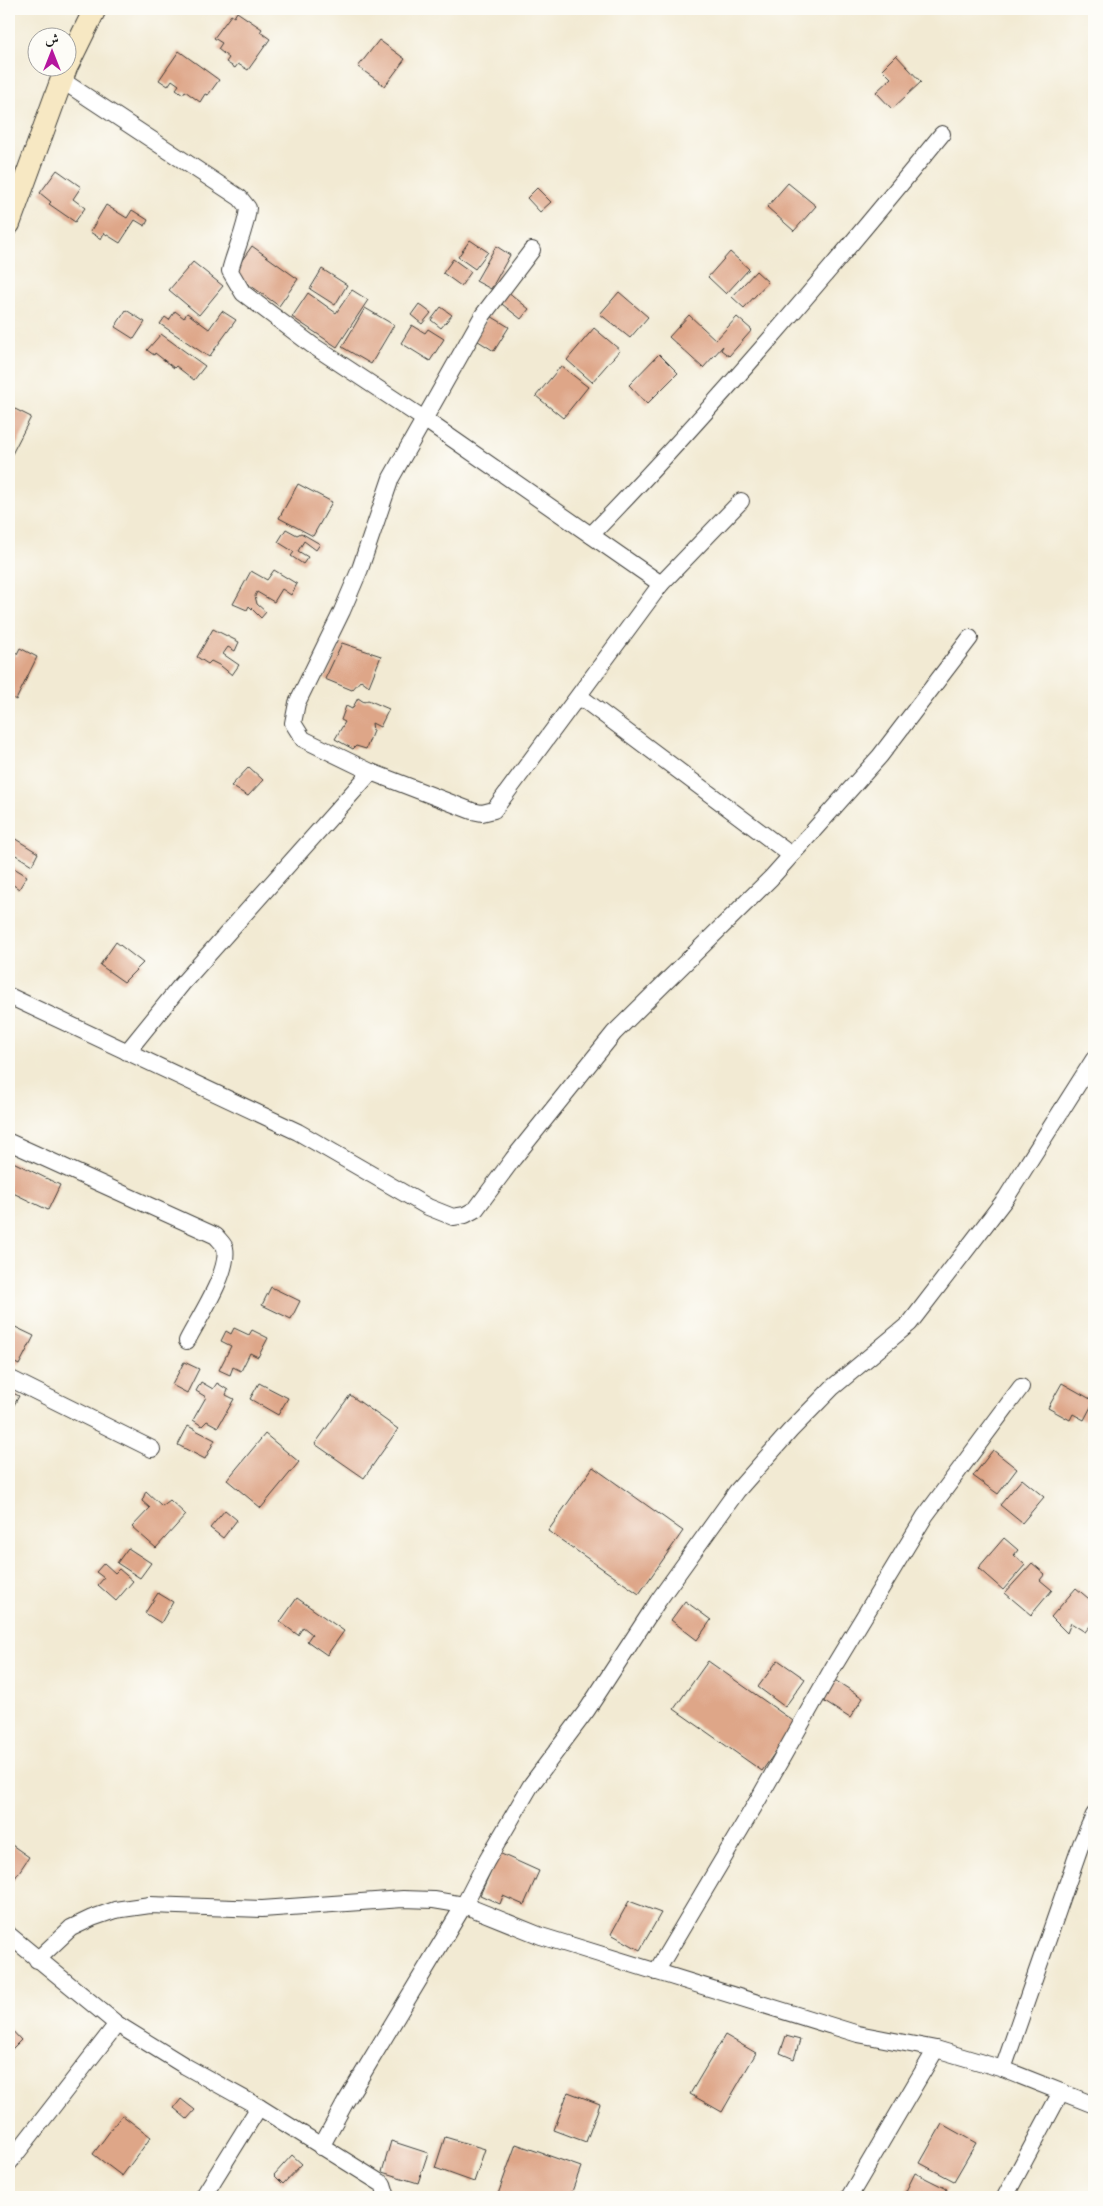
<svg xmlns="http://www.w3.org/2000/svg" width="1103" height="2206" viewBox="0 0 1103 2206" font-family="'Libre Bodoni',Amiri,serif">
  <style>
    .building { fill: #dea688 }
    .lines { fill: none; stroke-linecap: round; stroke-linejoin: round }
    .street-casing { stroke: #3c3b37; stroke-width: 18 }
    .secondary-casing { stroke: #3c3b37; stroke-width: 24 }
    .street { stroke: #fff; stroke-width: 16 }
    .secondary { stroke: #f7e8c3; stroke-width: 22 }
  </style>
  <rect width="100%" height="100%" fill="#fdfcf7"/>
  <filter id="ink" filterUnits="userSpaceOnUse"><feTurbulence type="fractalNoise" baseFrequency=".02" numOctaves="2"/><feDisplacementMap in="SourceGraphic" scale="10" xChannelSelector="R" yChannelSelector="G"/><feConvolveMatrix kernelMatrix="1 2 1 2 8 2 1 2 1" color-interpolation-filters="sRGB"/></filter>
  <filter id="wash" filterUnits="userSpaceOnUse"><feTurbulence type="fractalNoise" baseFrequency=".0096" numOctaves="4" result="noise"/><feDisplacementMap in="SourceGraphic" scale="20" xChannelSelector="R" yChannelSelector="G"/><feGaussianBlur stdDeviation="1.12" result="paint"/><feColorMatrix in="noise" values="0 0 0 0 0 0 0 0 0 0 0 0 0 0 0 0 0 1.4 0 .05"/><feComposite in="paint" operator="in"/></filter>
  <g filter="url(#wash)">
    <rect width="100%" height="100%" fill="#f2ead3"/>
    <g id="blocks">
      <g class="building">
        <polygon points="237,12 262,29 260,32 270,39 248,70 238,64 235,68 226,62 229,58 218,49 222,43 214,38 231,15 234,17"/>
        <polygon points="379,40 405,59 385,86 358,67"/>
        <polygon points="179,51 219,80 208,95 205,94 200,102 185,91 183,94 176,89 179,85 172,80 168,86 159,80"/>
        <polygon points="896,55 921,82 892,109 876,92 891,78 882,69"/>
        <polygon points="57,170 81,187 73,199 85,208 75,222 49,204 51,202 40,193"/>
        <polygon points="788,183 816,206 794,231 767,207"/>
        <polygon points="537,188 551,202 540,212 527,198"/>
        <polygon points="106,205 127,218 132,210 148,220 145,226 135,220 120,243 104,233 101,239 90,232"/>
        <polygon points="470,240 488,252 475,269 458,257"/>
        <polygon points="252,246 298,279 279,306 233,273"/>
        <polygon points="496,246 510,255 491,289 476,281"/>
        <polygon points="730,252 749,269 726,294 708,277"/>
        <polygon points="453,259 471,272 461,286 443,273"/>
        <polygon points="193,262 223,286 199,315 169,290"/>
        <polygon points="322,269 347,285 335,305 310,289"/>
        <polygon points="756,271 768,282 744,308 732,297"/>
        <polygon points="352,290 368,300 337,347 292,317 308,293 336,313"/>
        <polygon points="507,291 529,309 521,319 498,301"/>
        <polygon points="619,292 648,317 630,338 600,314"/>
        <polygon points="419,304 431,313 422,324 411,315"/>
        <polygon points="441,307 452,315 441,328 431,320"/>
        <polygon points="365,308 394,325 371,364 342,347"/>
        <polygon points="126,310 145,322 134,339 115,327"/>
        <polygon points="175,311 184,318 187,313 209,329 222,311 236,320 209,357 160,324 165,317 169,320"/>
        <polygon points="489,315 509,327 494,351 475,339"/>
        <polygon points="689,315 716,340 737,317 752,330 729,356 721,350 723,346 703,368 669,337"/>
        <polygon points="412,325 425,333 428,329 444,339 430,361 401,343"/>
        <polygon points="594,328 620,350 592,382 567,360"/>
        <polygon points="161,334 205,366 194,380 176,366 174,368 155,353 154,355 147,350"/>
        <polygon points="659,354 678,373 647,404 629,385"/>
        <polygon points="561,366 588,387 563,418 536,396"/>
        <polygon points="9,406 31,417 12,454 9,453"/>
        <polygon points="298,484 332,502 313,536 279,518"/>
        <polygon points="286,529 297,535 301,533 320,544 316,550 304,541 298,551 308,557 303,564 291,556 294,552 278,542"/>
        <polygon points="274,570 297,584 291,595 282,589 274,602 257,592 255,596 257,604 266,612 261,618 249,606 247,610 233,604 251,571 267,580"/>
        <polygon points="213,629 239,642 235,651 228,647 223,654 239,665 232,675 221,666 211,661 208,664 197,657"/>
        <polygon points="342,643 381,656 369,686 361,680 352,690 325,679"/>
        <polygon points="20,648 37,657 16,700 9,696 9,652 16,656"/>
        <polygon points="358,698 364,702 368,700 389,709 380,727 372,723 373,731 366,749 356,746 353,749 335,739 345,722 341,720 346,706 352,709"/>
        <polygon points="249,767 263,780 248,796 231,786"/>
        <polygon points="9,835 38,853 32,865 14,854 9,862"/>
        <polygon points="9,865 27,876 19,889 9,882"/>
        <polygon points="116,942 143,963 124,982 100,965"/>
        <polygon points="9,1160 60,1185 48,1210 9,1191"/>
        <polygon points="271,1287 300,1301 291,1319 262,1305"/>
        <polygon points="9,1324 34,1336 19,1365 9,1360"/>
        <polygon points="234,1328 249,1335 252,1330 268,1338 258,1357 250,1353 241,1371 233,1367 230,1375 219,1370 231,1346 221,1341 226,1331 231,1334"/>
        <polygon points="184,1362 199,1369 187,1393 172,1385"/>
        <polygon points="201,1382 213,1389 217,1383 228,1390 226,1395 234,1399 218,1427 207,1421 202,1426 193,1420 206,1397 196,1391"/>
        <polygon points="259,1383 288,1398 278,1415 250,1399"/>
        <polygon points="1062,1383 1094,1401 1084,1420 1073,1414 1070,1420 1048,1408"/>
        <polygon points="9,1391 19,1396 9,1414"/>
        <polygon points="350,1395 398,1429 364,1478 315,1444"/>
        <polygon points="188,1426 215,1440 205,1459 178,1445"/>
        <polygon points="265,1434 299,1462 261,1508 227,1480"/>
        <polygon points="993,1450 1017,1469 998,1494 973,1476"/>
        <polygon points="593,1467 683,1531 639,1594 548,1531"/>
        <polygon points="1022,1479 1044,1497 1022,1523 1000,1505"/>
        <polygon points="146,1491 162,1506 170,1500 186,1515 156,1548 132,1527 150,1508 142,1501"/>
        <polygon points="225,1510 237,1520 223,1538 210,1528"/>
        <polygon points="1004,1538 1018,1550 1014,1555 1025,1565 1003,1590 978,1568"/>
        <polygon points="128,1548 151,1563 140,1578 117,1563"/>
        <polygon points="104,1563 115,1573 119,1569 133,1581 116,1601 98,1585 104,1578 96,1572"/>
        <polygon points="1032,1563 1045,1574 1040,1580 1052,1590 1031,1615 1005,1593"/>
        <polygon points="1076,1588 1094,1603 1094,1628 1090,1626 1085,1632 1071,1623 1067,1633 1051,1617"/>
        <polygon points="158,1593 173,1602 161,1623 145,1613"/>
        <polygon points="297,1598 344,1631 327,1655 307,1641 312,1634 303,1627 298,1635 280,1622"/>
        <polygon points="685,1601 711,1620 697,1640 671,1620"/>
        <polygon points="778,1660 805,1679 785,1707 758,1687"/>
        <polygon points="708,1661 796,1723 762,1771 674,1709"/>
        <polygon points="833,1679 863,1698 850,1718 820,1699"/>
        <polygon points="9,1843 29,1857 9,1887"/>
        <polygon points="499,1853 539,1871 524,1905 503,1896 500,1904 480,1895"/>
        <polygon points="629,1901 661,1913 640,1950 611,1934"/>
        <polygon points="9,2027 21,2040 9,2052"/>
        <polygon points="725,2035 756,2053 722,2112 690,2094"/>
        <polygon points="786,2036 800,2040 794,2059 780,2053"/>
        <polygon points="568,2092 600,2104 586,2142 554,2130"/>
        <polygon points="181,2099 195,2110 187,2119 174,2108"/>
        <polygon points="122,2115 151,2137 122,2176 93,2154"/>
        <polygon points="942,2124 976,2143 954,2181 920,2163"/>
        <polygon points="445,2137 485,2149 474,2182 435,2168"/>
        <polygon points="391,2141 428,2153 418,2183 382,2172"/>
        <polygon points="516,2144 581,2167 570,2197 497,2197"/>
        <polygon points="292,2155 302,2164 283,2184 274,2175"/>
        <polygon points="915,2173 947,2189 943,2197 903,2197"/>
      </g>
    </g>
  </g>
  <g filter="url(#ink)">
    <use href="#blocks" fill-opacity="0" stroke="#3c3b37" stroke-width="1"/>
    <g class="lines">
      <g class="street-casing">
        <g id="street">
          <path d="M 60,79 L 240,198 L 248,208 C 246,230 235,250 230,271 L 243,293 L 312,345 L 424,419 L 661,584"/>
          <polyline points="532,250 483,315 391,478 360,569 342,611 297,703 293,723 303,739 371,772 472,811 482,813 494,810 661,584 741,501"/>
          <path d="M 591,535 C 714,408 829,272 942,134"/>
          <polyline points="579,696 791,855"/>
          <polyline points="9,996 298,1132 428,1207 453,1217 465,1215 476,1209 513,1159 614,1033 771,878 880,756 970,638"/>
          <polyline points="127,1052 182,984 371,772"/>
          <path d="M 9,1142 L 216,1236 C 219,1240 224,1244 225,1248 C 230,1272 198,1319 187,1341"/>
          <polyline points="9,1378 152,1449"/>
          <polyline points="9,1935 117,2024 185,2066 259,2107 379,2182 383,2184 387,2197"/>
          <polyline points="37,1960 71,1928 92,1918 115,1910 150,1905 262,1909 403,1899 434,1900 464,1905 541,1936 858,2034 936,2049 1003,2069 1094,2105"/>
          <polyline points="656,1972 758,1800 834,1666 925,1516 1021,1387"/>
          <polyline points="1003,2069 1081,1844 1094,1815"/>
          <polyline points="321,2147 345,2103 464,1905 486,1862 531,1785 587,1710 658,1601 737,1491 790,1431 833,1387 910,1323 1006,1198 1094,1059"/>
          <polyline points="9,2163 117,2024"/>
          <polyline points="203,2197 259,2107"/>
          <polyline points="849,2197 936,2049"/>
          <polyline points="1005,2197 1061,2092"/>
        </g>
      </g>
      <g class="secondary-casing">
        <g id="secondary">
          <polyline points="68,64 95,9"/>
          <polyline points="9,224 66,68"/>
        </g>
      </g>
      <use href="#street" class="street"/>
      <use href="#secondary" class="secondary"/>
    </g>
  </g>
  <rect width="1103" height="2206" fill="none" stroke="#fdfcf7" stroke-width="30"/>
  <g transform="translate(52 52)"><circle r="24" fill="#fdfcf7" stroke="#a3a29f"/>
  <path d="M0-4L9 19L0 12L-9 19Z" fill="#b5179e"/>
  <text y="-8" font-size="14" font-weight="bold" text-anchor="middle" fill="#1c1c1c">ش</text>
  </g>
</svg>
